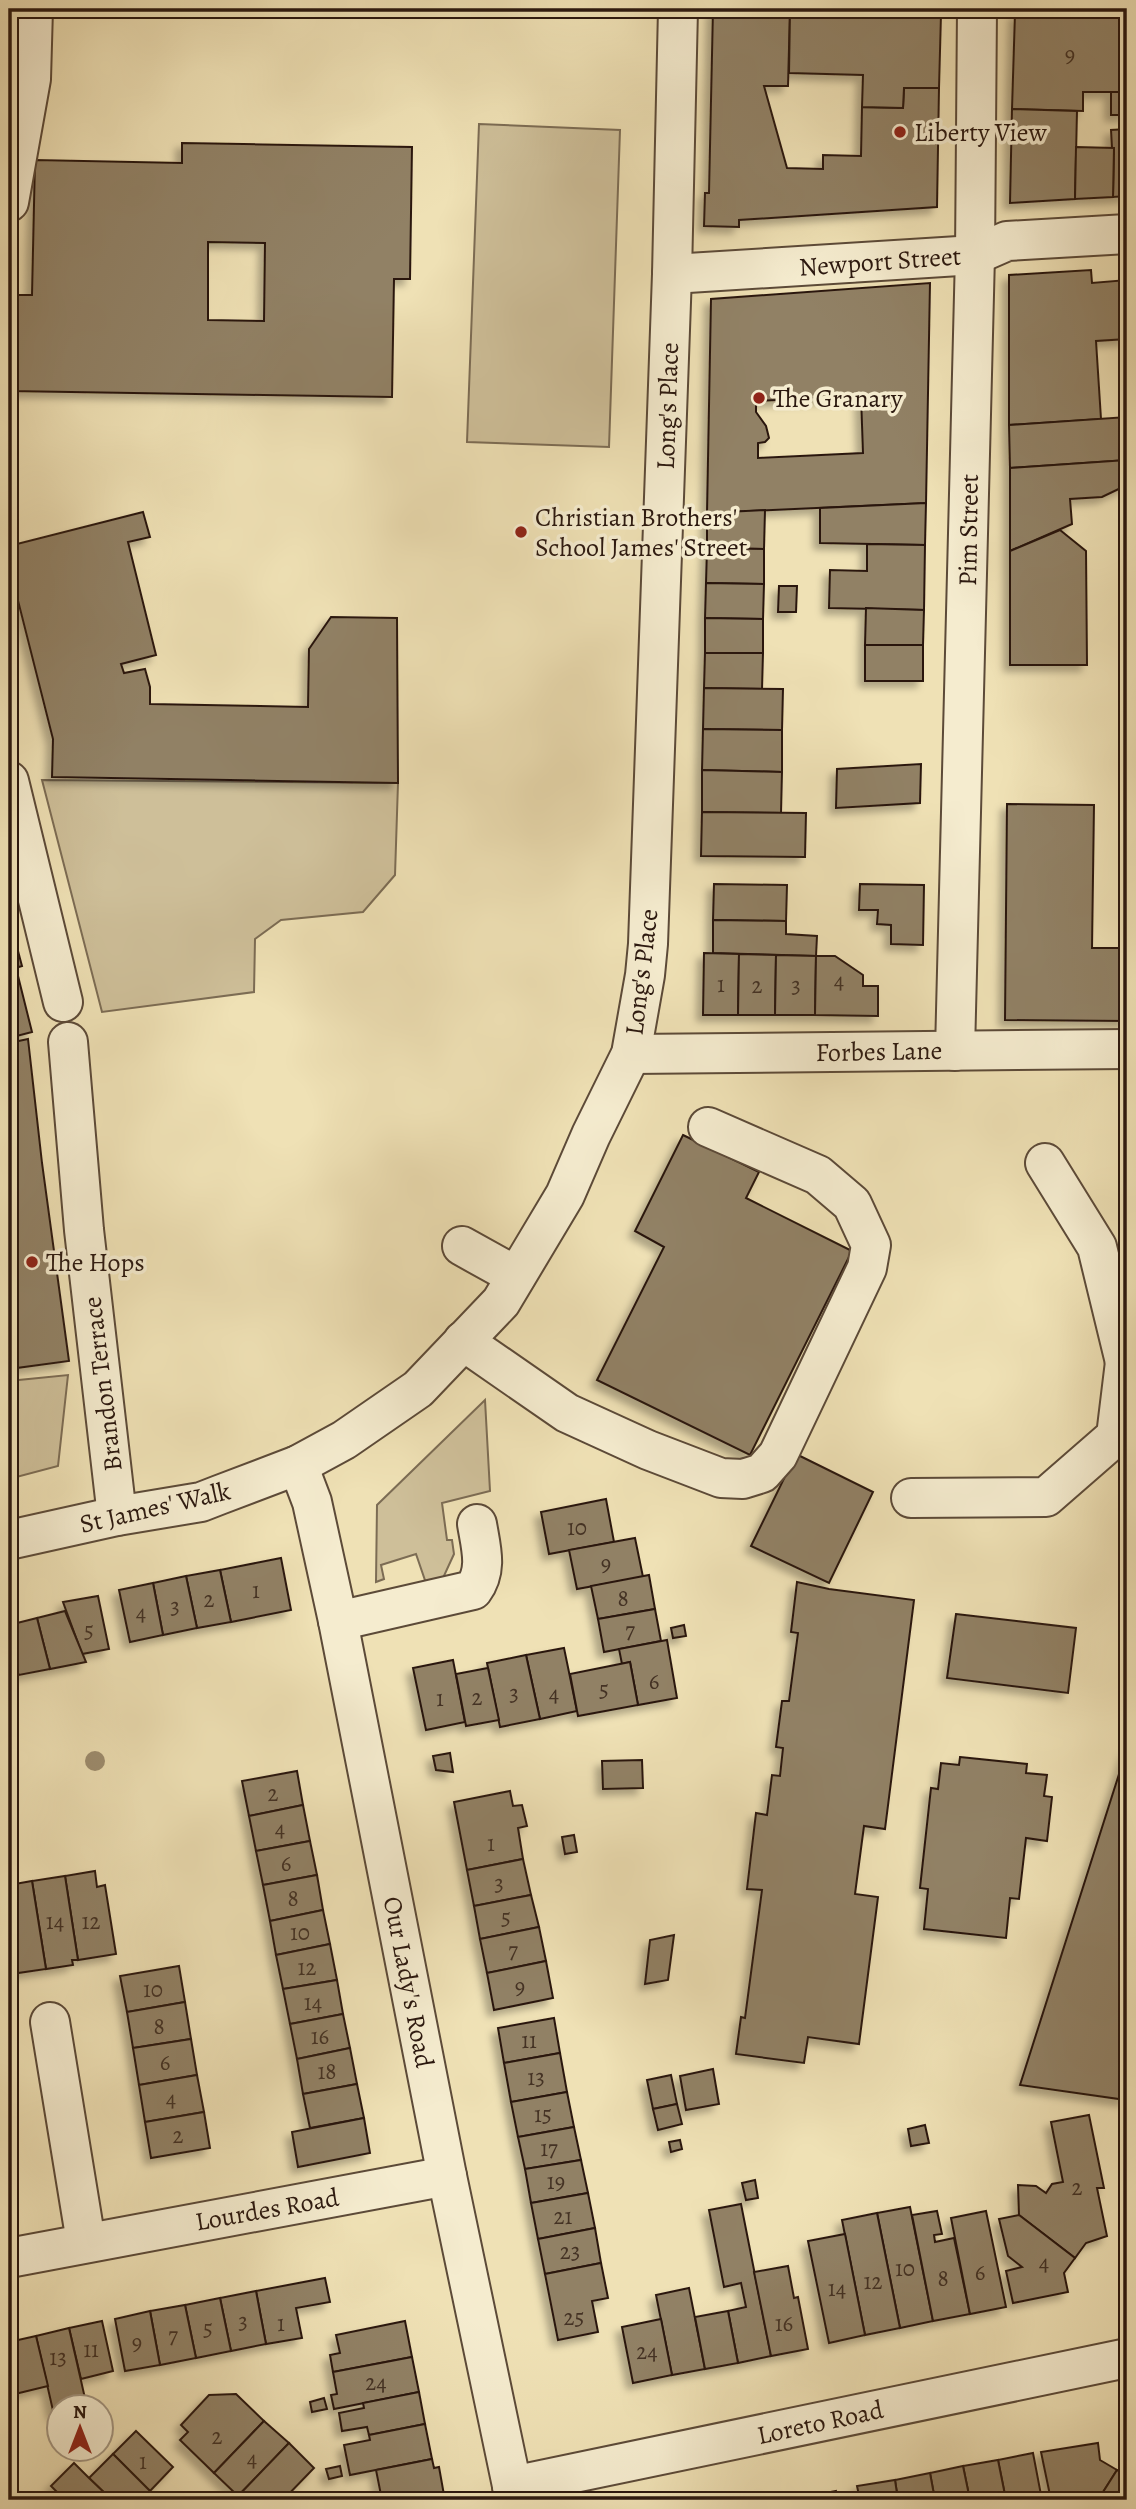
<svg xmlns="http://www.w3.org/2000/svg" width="1136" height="2509" viewBox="0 0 1136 2509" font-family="Alegreya,serif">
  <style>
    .green { fill: #cebf99; stroke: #7c6c54; stroke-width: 2 }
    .building { fill: #918165; stroke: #2b180f; stroke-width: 2; fill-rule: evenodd; filter: url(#shadow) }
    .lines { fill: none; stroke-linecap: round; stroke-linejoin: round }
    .minor-casing { stroke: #5c4a38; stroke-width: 42 }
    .minor { stroke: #f5eccf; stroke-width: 38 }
    .tree { fill: #9e8e70 }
    .poi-dot { fill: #8f2418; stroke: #f5eccf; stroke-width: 2.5 }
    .labels { text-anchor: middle; stroke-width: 7; stroke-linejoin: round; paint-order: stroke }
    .number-label { font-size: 23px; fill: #443224 }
    .poi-label { font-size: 26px; fill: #2b180f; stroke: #f5eccf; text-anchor: start }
    .street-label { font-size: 26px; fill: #2b180f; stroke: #f5eccf }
  </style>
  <defs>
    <filter id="shadow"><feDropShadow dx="-6" dy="6" stdDeviation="3.5" flood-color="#0004"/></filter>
  </defs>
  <rect width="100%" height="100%" fill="#efe1b5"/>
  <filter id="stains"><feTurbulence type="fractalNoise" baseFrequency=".00286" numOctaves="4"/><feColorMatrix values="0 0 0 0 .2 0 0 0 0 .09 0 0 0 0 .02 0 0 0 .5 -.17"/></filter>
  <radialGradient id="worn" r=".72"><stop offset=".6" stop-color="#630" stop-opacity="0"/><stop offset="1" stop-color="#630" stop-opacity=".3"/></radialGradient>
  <g class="green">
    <polygon points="479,124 620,130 609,447 467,442"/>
    <polygon points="42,780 398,783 395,875 363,912 281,920 255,939 254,992 102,1012"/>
    <polygon points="68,1375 58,1466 9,1479 9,1381"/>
    <polygon points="485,1400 490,1491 442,1503 447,1540 452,1540 454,1554 443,1578 427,1586 416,1554 381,1565 384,1579 376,1582 377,1505"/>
  </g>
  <g class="building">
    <polygon points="713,9 790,11 788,86 764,86 787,168 823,169 823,155 861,156 862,107 903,108 904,88 939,88 937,207 739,220 739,227 704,226 705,193 709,193"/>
    <polygon points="790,11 941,14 939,88 904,88 903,108 862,107 863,75 789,73"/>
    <polygon points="1015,13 1127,16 1127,92 1083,92 1083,111 1012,109"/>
    <rect x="1111" y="92" width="16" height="23"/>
    <polygon points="1012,109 1077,111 1075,199 1010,203"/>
    <polygon points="1127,129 1127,196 1113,197 1114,148 1112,148 1111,130"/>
    <path d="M 182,143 L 412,147 L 410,279 L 394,279 L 392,397 L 9,391 L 9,295 L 32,295 L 35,160 L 182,163 ZM 208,242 L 265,243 L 264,321 L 208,320 Z"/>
    <polygon points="1076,147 1114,148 1113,197 1075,199"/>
    <polygon points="1091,270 1092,283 1127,280 1127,339 1096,341 1101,419 1009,425 1009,275"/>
    <path d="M 930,283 L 926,503 L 707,513 L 711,299 ZM 861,396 L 863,453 L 758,458 L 758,443 L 765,442 L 769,438 L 766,426 L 756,412 L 756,401 Z"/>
    <polygon points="1127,417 1127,460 1010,468 1009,425"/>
    <polygon points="1127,460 1127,485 1102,497 1070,499 1072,524 1010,551 1010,468"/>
    <polygon points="926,503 925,545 820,543 820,508"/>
    <polygon points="765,510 764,549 707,548 707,513"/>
    <polygon points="143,512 150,537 128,542 156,655 121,664 124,673 145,669 150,687 150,704 308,707 309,649 331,617 397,618 398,783 52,777 53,739 9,565 9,546"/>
    <polygon points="1060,530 1086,551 1087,665 1010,665 1010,551"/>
    <polygon points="867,544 925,545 924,610 829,608 830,570 867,571"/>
    <polygon points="707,548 764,549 764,584 706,583"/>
    <polygon points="706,583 764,584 763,619 705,618"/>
    <polygon points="779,586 797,586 796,612 778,612"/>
    <polygon points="866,608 924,610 923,645 865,645"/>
    <polygon points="705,618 763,619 763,653 705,653"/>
    <rect x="865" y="645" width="58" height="36"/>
    <polygon points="705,653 763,653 762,689 704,688"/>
    <polygon points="704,688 783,689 782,730 703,729"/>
    <polygon points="703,729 782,730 782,772 702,770"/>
    <polygon points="921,764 920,803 836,808 837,769"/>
    <polygon points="702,770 782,772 781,813 702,812"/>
    <polygon points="1007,804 1094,805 1092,948 1127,948 1127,1021 1005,1020"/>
    <polygon points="702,812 806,813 805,857 701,856"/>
    <polygon points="714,884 787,885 786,921 713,920"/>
    <polygon points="860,884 924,885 923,945 891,944 891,925 877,924 878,910 859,910"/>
    <polygon points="9,917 22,966 9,970"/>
    <polygon points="713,920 786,921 786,934 817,936 816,956 713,953"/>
    <polygon points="704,953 739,954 738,1015 703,1015"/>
    <polygon points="739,954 776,955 775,1015 738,1015"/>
    <polygon points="776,955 816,956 815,1015 775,1015"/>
    <polygon points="816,956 835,956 863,975 863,986 878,986 878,1016 815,1015"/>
    <polygon points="16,968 32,1032 9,1038 9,970"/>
    <polygon points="28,1039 42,1163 69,1361 9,1369 9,1043"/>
    <polygon points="683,1135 759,1172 746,1198 852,1251 750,1455 597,1380 664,1247 635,1231"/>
    <polygon points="796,1454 873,1492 829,1583 751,1546"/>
    <polygon points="606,1499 614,1542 549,1554 541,1512"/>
    <polygon points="635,1538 643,1577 577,1589 569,1550"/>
    <polygon points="281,1558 291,1610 231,1622 220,1570"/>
    <polygon points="220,1570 231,1622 197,1628 186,1576"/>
    <polygon points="649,1575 655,1609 598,1619 591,1586"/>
    <polygon points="186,1576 197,1628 163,1635 153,1583"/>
    <polygon points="797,1582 829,1589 914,1600 885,1829 864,1826 855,1894 878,1897 859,2044 808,2037 804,2063 736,2054 741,2017 745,2018 762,1890 747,1889 756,1813 767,1815 772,1775 780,1776 783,1748 776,1747 782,1701 789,1701 798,1633 791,1632"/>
    <polygon points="153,1583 163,1635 130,1642 119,1590"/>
    <polygon points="98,1596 109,1649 82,1654 63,1602"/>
    <polygon points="655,1609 661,1641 604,1652 598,1619"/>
    <polygon points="65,1611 86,1662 50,1669 37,1618"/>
    <polygon points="956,1614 1076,1628 1068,1693 947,1678"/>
    <polygon points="37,1618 50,1669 19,1675 11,1661 9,1661 9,1625"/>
    <polygon points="684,1625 686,1636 673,1638 671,1628"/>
    <polygon points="667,1640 677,1698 638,1705 630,1662 622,1664 619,1649"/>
    <polygon points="564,1648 577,1711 540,1719 526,1655"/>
    <polygon points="526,1655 540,1719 500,1727 487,1663"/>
    <polygon points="453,1660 465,1722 426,1730 413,1668"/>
    <polygon points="630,1662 638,1705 578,1716 570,1674"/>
    <polygon points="488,1668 499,1720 466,1726 456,1674"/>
    <polygon points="1127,1749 1126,2100 1020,2085"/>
    <polygon points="450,1753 453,1772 436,1770 433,1756"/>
    <polygon points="960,1757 1027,1764 1026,1773 1047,1775 1044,1796 1052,1797 1047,1841 1026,1838 1019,1899 1010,1898 1006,1938 924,1929 928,1889 920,1888 931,1788 938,1789 941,1763 959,1765"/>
    <polygon points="642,1760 643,1788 603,1789 602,1761"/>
    <polygon points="297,1771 303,1805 249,1816 242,1781"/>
    <polygon points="510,1791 513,1806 522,1805 527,1826 518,1828 523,1859 467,1870 454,1802"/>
    <polygon points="303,1805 310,1841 256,1851 249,1816"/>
    <polygon points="574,1835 577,1852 565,1854 562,1837"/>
    <polygon points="310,1841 317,1875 263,1885 256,1851"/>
    <polygon points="523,1859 531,1895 474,1906 467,1870"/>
    <polygon points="95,1871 97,1887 105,1885 116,1954 78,1960 65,1876"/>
    <polygon points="317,1875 323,1910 270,1921 263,1885"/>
    <polygon points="65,1876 78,1960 72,1960 73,1965 46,1969 32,1881"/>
    <polygon points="32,1881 46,1969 18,1973 18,1968 9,1970 9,1885"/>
    <polygon points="531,1895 539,1927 480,1939 474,1906"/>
    <polygon points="323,1910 330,1944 276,1955 270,1921"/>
    <polygon points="539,1927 546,1961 487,1973 480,1939"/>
    <polygon points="674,1935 668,1980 645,1984 650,1940"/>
    <polygon points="330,1944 337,1980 283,1989 276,1955"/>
    <polygon points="546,1961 553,1998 494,2010 487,1973"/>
    <polygon points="179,1966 185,2002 127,2012 120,1976"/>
    <polygon points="337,1980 343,2014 290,2024 283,1989"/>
    <polygon points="185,2002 191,2039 133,2048 127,2012"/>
    <polygon points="343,2014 350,2048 297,2059 290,2024"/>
    <polygon points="554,2018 560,2053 504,2063 498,2028"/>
    <polygon points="191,2039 197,2075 139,2085 133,2048"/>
    <polygon points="350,2048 357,2084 303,2094 297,2059"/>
    <polygon points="560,2053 567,2092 511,2102 504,2063"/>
    <polygon points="713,2069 719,2104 686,2110 680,2076"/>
    <polygon points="197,2075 204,2112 145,2122 139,2085"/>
    <polygon points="671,2075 677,2104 653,2109 647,2080"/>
    <polygon points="357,2084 364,2118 310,2128 303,2094"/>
    <polygon points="567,2092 574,2127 518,2137 511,2102"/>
    <polygon points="677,2104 682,2124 658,2130 653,2109"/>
    <polygon points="204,2112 210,2148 151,2158 145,2122"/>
    <polygon points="1089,2115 1104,2188 1097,2188 1107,2236 1086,2243 1075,2258 1019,2215 1018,2185 1036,2186 1046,2193 1052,2184 1063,2182 1051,2122"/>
    <polygon points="364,2118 370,2153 298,2167 292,2132"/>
    <polygon points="925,2125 929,2143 911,2146 908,2129"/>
    <polygon points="574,2127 581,2160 525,2169 518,2137"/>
    <polygon points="680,2140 682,2149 671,2152 669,2142"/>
    <polygon points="581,2160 588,2193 531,2203 525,2169"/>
    <polygon points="9,2178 13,2178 17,2204 9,2206"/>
    <polygon points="755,2180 758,2198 746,2200 742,2183"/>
    <polygon points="588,2193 595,2228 538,2239 531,2203"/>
    <polygon points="741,2204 771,2356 738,2363 728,2311 746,2307 741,2283 724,2287 709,2210"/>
    <polygon points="910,2207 933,2321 900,2328 877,2213"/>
    <polygon points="937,2211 942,2234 934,2235 935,2242 954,2238 970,2314 933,2321 912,2215"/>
    <polygon points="986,2211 1006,2307 970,2314 951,2218"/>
    <polygon points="877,2213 900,2328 865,2335 842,2220"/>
    <polygon points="1019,2215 1075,2258 1064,2273 1068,2292 1013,2303 1006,2271 1022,2267 1008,2256 999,2219"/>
    <polygon points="595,2228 601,2263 545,2274 538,2239"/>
    <polygon points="845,2234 865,2335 829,2343 808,2241"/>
    <polygon points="601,2263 608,2298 592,2301 598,2332 558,2340 545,2274"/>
    <polygon points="788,2266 794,2298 798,2297 808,2349 771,2356 754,2272"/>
    <polygon points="325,2278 330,2302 296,2308 302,2338 266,2344 256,2291"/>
    <polygon points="689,2288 705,2369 672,2375 656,2295"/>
    <polygon points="256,2291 266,2344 231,2351 220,2298"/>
    <polygon points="220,2298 231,2351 196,2358 185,2305"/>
    <polygon points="185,2305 196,2358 160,2365 150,2311"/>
    <polygon points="150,2311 160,2365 125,2371 115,2319"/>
    <polygon points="728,2311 738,2363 705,2369 695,2317"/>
    <polygon points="661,2319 672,2375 633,2383 622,2327"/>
    <polygon points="102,2321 113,2371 81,2379 69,2328"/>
    <polygon points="405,2321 412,2357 333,2372 330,2355 340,2353 336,2335"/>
    <polygon points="69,2328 87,2407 60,2408 60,2413 54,2415 36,2336"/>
    <polygon points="36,2336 48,2386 15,2394 9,2365 9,2342"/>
    <polygon points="412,2357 419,2392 334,2409 331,2395 337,2394 333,2372"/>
    <polygon points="9,2365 15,2394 9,2395"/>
    <polygon points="419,2392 425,2424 369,2435 367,2427 342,2431 339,2413 364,2408 363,2403"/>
    <polygon points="236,2394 264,2421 214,2473 180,2440 188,2432 181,2425 209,2395"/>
    <polygon points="324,2398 327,2409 312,2412 310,2402"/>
    <polygon points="264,2421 289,2443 238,2496 214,2473"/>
    <polygon points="425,2424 432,2459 350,2475 344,2445 370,2440 369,2435"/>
    <polygon points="136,2431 173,2467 150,2491 113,2454"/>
    <polygon points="289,2443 314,2468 283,2500 243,2500 238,2496"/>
    <polygon points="1098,2443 1100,2460 1117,2470 1098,2500 1051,2500 1041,2452"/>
    <polygon points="1033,2453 1042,2500 1006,2500 998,2460"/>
    <polygon points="113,2454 150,2491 141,2500 112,2500 89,2478"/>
    <polygon points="432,2459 434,2468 439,2467 444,2495 419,2500 382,2500 376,2470"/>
    <polygon points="998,2460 1006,2500 970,2500 963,2466"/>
    <polygon points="74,2463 89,2478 112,2500 65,2500 51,2486"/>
    <polygon points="340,2466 342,2476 329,2479 326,2469"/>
    <polygon points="963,2466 970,2500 935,2500 930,2473"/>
    <polygon points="1117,2470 1127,2477 1127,2500 1098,2500"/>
    <polygon points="930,2473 935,2500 898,2500 895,2480"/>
    <polygon points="895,2480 898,2500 860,2500 857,2486"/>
    <polygon points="836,2491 838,2500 800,2500 800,2498"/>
    <polygon points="346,2494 347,2500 332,2500 331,2498"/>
    <polygon points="444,2495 445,2500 419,2500"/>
  </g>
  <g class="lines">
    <g class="minor-casing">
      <g id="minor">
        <polyline points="9,202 31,79 33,9"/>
        <polyline points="672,274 975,255 1007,241 1127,234"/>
        <polyline points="9,781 63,1002"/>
        <polyline points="68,1042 84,1230 117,1516"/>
        <polyline points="955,1051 975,255 977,9"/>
        <polyline points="631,1054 1127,1049"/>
        <polyline points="1045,1163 1097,1247 1125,1362 1127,1362"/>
        <polyline points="462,1246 516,1276"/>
        <polyline points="463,1341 567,1413 648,1450 721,1478 743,1479 762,1473 778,1455 867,1268 871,1245 852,1204 818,1175 708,1127"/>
        <polyline points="298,1465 312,1502 338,1621 447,2176 515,2500"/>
        <polyline points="911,1498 1046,1497 1116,1436 1125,1362"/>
        <polyline points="9,1540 117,1516 201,1502 219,1495 298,1465 344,1440 418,1389 501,1302 565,1195 591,1135 631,1054 645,975 648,944 672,274 678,9"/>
        <path d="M 338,1621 L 473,1590 C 488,1570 481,1548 477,1524"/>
        <polyline points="50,2022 86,2242"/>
        <polyline points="9,2258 447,2176"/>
        <polyline points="512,2486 1127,2358"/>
      </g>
    </g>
    <use href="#minor" class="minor"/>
  </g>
  <circle class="tree" cx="95" cy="1761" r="10"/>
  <g class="poi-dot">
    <circle cx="900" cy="132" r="7"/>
    <circle cx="759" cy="398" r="7"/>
    <circle cx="521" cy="532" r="7"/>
    <circle cx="32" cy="1262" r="7"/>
  </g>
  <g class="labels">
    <g class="number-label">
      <text x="1070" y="62">9</text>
      <text x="839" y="988">4</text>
      <text x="721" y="992">1</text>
      <text x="757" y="993">2</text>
      <text x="796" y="993">3</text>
      <text x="577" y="1535">10</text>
      <text x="606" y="1571">9</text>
      <text x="256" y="1598">1</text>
      <text x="623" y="1606">8</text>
      <text x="209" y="1607">2</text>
      <text x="175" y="1614">3</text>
      <text x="141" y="1620">4</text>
      <text x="89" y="1638">5</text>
      <text x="630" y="1638">7</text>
      <text x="654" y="1689">6</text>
      <text x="604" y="1697">5</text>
      <text x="514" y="1701">3</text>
      <text x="554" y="1701">4</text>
      <text x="477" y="1705">2</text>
      <text x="440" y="1706">1</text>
      <text x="273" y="1801">2</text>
      <text x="280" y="1836">4</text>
      <text x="491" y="1851">1</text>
      <text x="286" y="1871">6</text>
      <text x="499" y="1891">3</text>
      <text x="293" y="1906">8</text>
      <text x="506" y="1925">5</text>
      <text x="55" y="1929">14</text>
      <text x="91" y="1929">12</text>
      <text x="300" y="1940">10</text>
      <text x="513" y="1958">7</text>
      <text x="307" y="1975">12</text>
      <text x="520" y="1994">9</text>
      <text x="153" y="1997">10</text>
      <text x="313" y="2010">14</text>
      <text x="159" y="2034">8</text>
      <text x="320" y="2044">16</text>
      <text x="529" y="2048">11</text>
      <text x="165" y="2070">6</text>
      <text x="327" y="2079">18</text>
      <text x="536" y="2085">13</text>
      <text x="171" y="2106">4</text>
      <text x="543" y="2122">15</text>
      <text x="178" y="2143">2</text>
      <text x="549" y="2156">17</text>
      <text x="556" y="2189">19</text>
      <text x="1077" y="2195">2</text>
      <text x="563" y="2224">21</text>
      <text x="570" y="2259">23</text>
      <text x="1044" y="2270">4</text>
      <text x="905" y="2276">10</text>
      <text x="980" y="2280">6</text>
      <text x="943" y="2286">8</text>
      <text x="873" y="2289">12</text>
      <text x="837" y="2296">14</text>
      <text x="574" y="2325">25</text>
      <text x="243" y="2329">3</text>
      <text x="281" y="2331">1</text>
      <text x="784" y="2331">16</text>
      <text x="208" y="2336">5</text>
      <text x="173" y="2343">7</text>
      <text x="137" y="2350">9</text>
      <text x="91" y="2357">11</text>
      <text x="647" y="2359">24</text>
      <text x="58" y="2365">13</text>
      <text x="376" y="2390">24</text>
      <text x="217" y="2444">2</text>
      <text x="252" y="2466">4</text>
      <text x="143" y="2469">1</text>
    </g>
    <g class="poi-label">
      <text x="914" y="141">Liberty View</text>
      <text x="773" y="407">The Granary</text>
      <text x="535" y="526">Christian Brothers'<tspan x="535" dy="30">School James' Street</tspan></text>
      <text x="46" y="1271">The Hops</text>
    </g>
    <g class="street-label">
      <text transform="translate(880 261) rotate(-4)" y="9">Newport Street</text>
      <text transform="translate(667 406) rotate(-88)" y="9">Long's Place</text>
      <text transform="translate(968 530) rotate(-89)" y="9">Pim Street</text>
      <text transform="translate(641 972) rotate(-83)" y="9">Long's Place</text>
      <text transform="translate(879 1051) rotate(-1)" y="9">Forbes Lane</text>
      <text transform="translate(102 1384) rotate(-97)" y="9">Brandon Terrace</text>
      <text transform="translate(155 1507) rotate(-13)" y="9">St James' Walk</text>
      <text transform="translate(409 1982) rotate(79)" y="9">Our Lady's Road</text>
      <text transform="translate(267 2209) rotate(-10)" y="9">Lourdes Road</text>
      <text transform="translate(820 2422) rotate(-12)" y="9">Loreto Road</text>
    </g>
  </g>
  <rect width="1136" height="2509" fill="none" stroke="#efe1b5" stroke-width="35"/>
  <rect x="10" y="10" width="1115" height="2488" fill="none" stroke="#2b180f" stroke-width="3.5"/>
  <rect x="18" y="18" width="1101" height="2474" fill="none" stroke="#2b180f" stroke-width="2"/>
  <g transform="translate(80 2428)"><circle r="33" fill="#f5eccf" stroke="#a49782" stroke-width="2"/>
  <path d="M0-5L12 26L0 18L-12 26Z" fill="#8f2418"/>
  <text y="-10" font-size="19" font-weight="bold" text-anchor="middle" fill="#2b180f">N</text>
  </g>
  <rect width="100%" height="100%" filter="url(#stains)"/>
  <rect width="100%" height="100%" fill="url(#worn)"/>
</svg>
